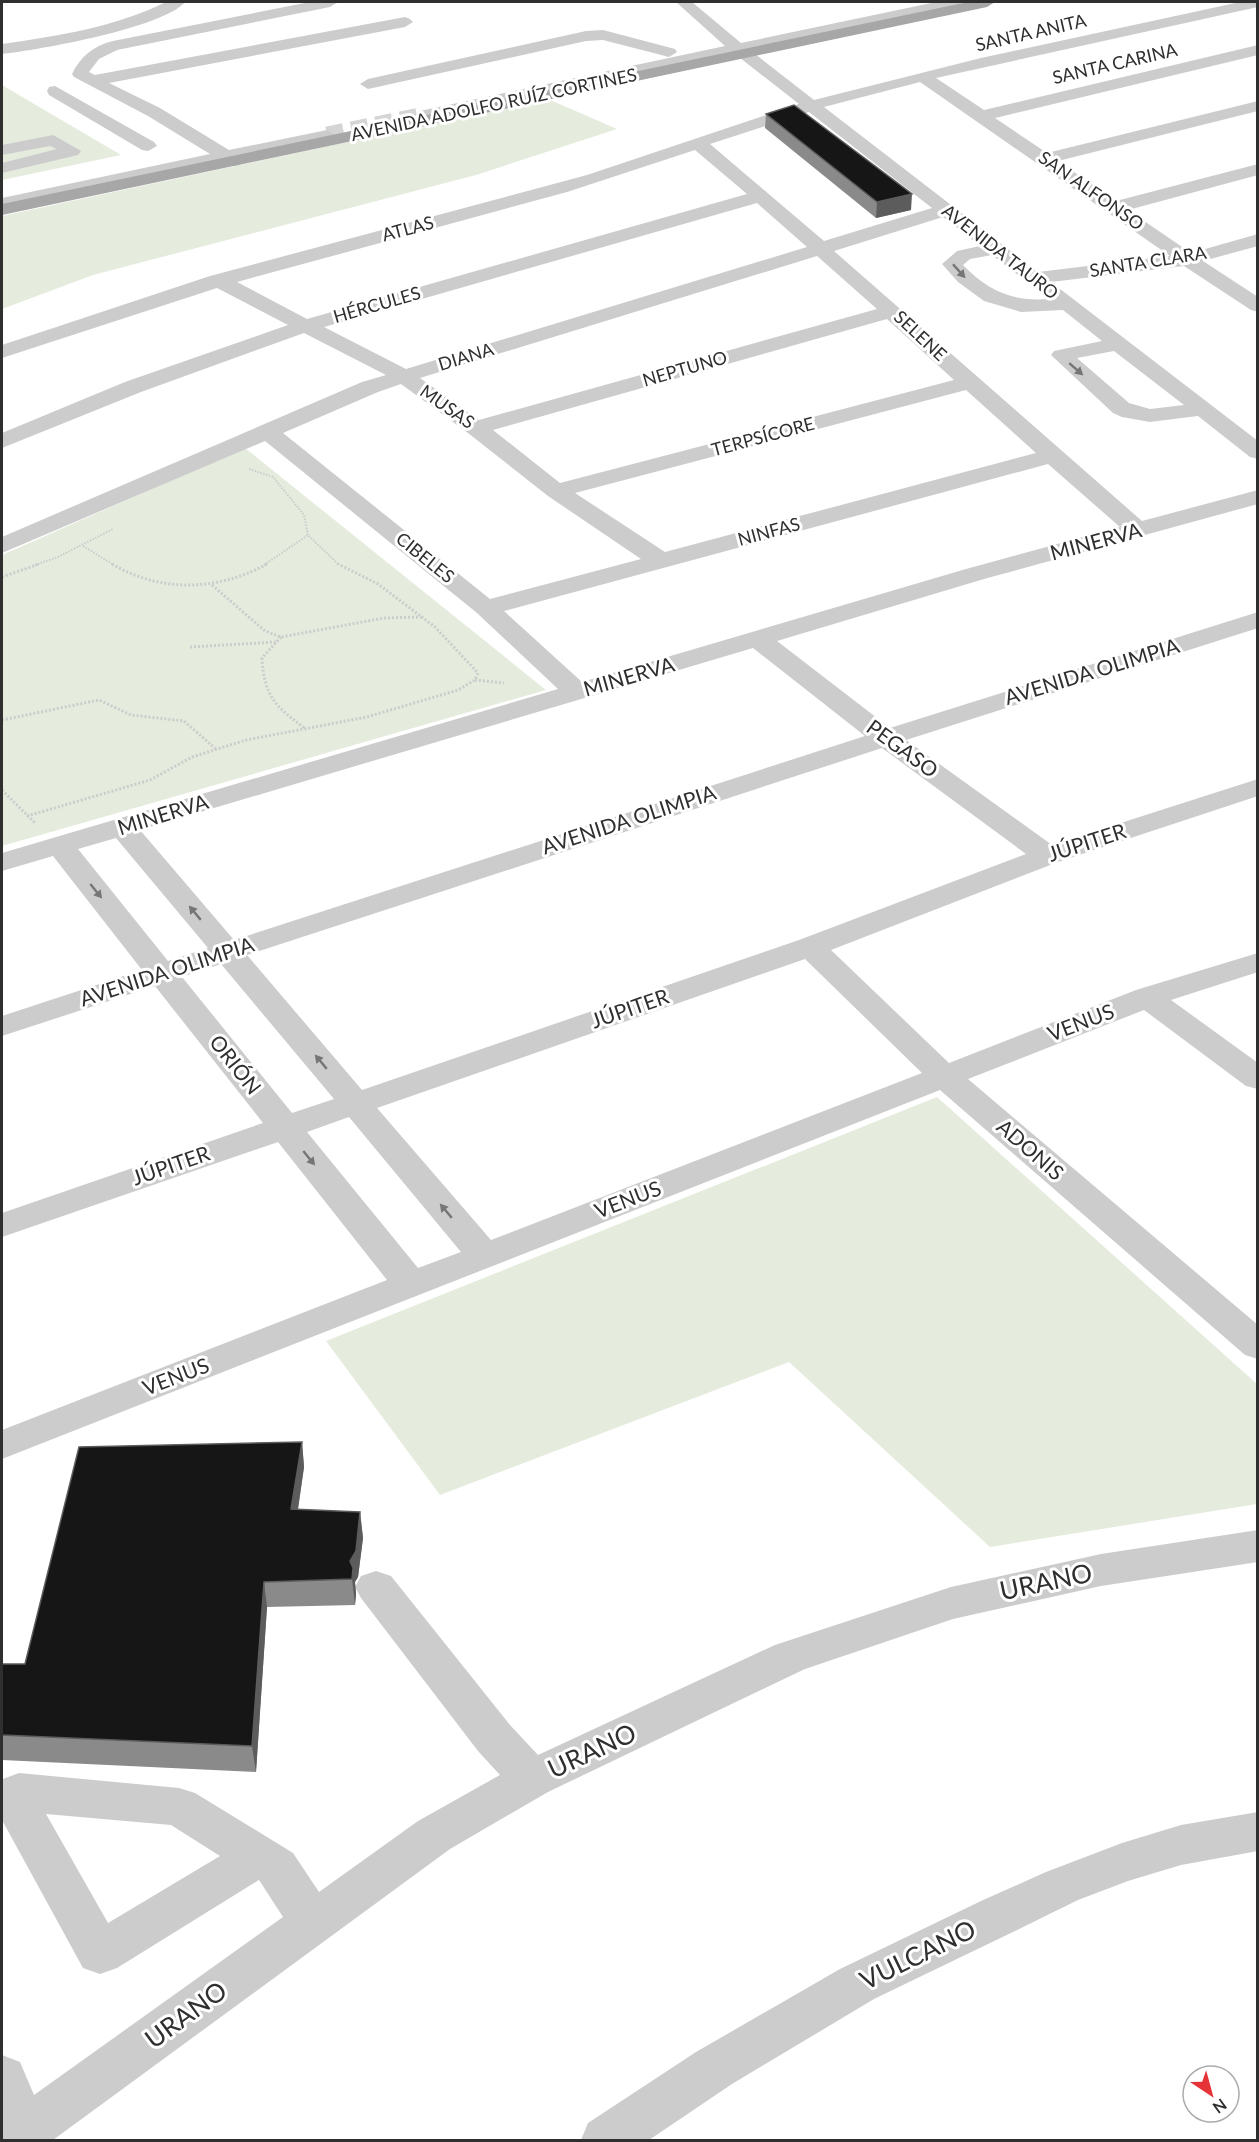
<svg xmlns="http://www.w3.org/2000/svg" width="1259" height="2142" viewBox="0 0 1259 2142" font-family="Lato,sans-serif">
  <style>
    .green { fill: #e5ecdd }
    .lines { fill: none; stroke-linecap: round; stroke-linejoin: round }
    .minor-tunnel { stroke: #d5d5d5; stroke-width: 17; stroke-dasharray: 17 8; stroke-linecap: butt }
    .path-far1 { stroke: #ccc; stroke-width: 2; stroke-dasharray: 1.5 1.5; stroke-linecap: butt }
    .path { stroke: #ccc; stroke-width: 3; stroke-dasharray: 2 2; stroke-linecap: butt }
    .minor { fill: #ccc; fill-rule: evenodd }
    .major { fill: #a7a7a7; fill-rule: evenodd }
    .wall { fill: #8a8a8a }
    .shaded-wall { fill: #5c5c5c }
    .building { fill: #161616; stroke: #5c5c5c; stroke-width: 1.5 }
    .oneway { fill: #767676 }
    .labels { text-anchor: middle; stroke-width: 6; stroke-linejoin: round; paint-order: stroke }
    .far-street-label { font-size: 18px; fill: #2f2f2f; stroke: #fff }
    .street-label { font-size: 21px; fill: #2f2f2f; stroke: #fff }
    .near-street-label { font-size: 26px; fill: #2f2f2f; stroke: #fff }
  </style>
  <rect width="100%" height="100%" fill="#fff"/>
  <g class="green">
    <polygon points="2,85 121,155 2,180"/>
    <polygon points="548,99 617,129 476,175 93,275 2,309 2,216"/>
    <polygon points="245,448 546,690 2,846 2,555"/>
    <polygon points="937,1097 1257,1384 1257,1504 990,1547 789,1362 440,1495 326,1341"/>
  </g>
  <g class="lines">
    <polyline class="minor-tunnel" points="327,135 420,116"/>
    <g class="path-far1">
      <polyline points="249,469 273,477 304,515 308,535 339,565"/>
      <polyline points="83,546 114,565"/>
      <polyline points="35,565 58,557 113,529"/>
      <polyline points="264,565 308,535"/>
    </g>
    <g class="path">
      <path d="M 112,564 C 161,593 218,591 267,564"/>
      <polyline points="2,577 39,564"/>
      <polyline points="212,585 265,631 281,637 384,618 421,617"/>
      <path d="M 281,637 L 262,658 C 264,697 276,707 306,729"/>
      <polyline points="190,647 276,642"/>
      <polyline points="475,680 504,683"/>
      <polyline points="2,720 99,700 131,715 184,721 216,749"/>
      <polyline points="2,790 35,823"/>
      <polyline points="27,816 150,780 192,757 246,740 367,717 458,690 475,680 478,673 435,627 378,584 338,564"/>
    </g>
    <g class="minor">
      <path d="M 166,2 L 185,2 C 163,28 38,50 2,54 L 2,44 C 58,36 115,27 166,2 Z"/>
      <path d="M 310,2 L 338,2 L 330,7 L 117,50 L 99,59 L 89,72 L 95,75 L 405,17 L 410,19 L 413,22 L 405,27 L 109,83 L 160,108 L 229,150 L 327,130 L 336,135 L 333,139 L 241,158 L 243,161 L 240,165 L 234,166 L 223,162 L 2,208 L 2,198 L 210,154 L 148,116 L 74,77 L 72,74 C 81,56 93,46 113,41 Z"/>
      <path d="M 676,2 L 692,2 L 741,43 L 936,2 L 963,2 L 955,7 L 750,50 L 814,100 L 981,58 L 1240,2 L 1258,2 L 1258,7 L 936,78 L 984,110 L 1258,45 L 1258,55 L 995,118 L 1047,153 L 1258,101 L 1258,111 L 1058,161 L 1116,201 L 1258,164 L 1258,175 L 1128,210 L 1191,253 L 1258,234 L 1258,246 L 1203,261 L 1258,297 L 1258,312 L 1251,310 L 1184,266 L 1051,282 L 1258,441 L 1258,459 L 1250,457 L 1198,416 L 1150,422 L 1122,417 L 1113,413 L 1051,355 L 1054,351 L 1102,341 L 1063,310 L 1021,312 L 984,301 L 958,282 L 942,264 L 957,251 L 980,246 L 943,217 L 834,251 L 1142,521 L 1258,490 L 1258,504 L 984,579 L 777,641 L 890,728 L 1258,612 L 1258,628 L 906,740 L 1052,845 L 1258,779 L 1258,796 L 1058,862 L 831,950 L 949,1063 L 1136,990 L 1258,953 L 1258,972 L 1171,1000 L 1258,1063 L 1258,1089 L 1246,1086 L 1144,1010 L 968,1079 L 1258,1325 L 1258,1359 L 1245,1355 L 940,1090 L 2,1459 L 2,1430 L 387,1280 L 278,1142 L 2,1237 L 2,1213 L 263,1123 L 155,986 L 2,1036 L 2,1016 L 142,970 L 53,856 L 2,871 L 2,853 L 558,689 L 477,613 L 265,441 L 2,553 L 2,537 L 362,382 L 386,375 L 304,333 L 141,392 L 2,448 L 2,433 L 125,382 L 288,325 L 217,288 L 2,358 L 2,345 L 210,276 L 587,175 L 799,104 L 735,54 L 420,121 L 412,116 L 420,111 L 725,46 ZM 920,82 L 1170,256 L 1038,272 L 824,107 ZM 809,112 L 932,208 L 824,241 L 710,144 ZM 695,150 L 747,194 L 307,319 L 237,282 L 567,192 ZM 757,203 L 807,247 L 406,369 L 324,327 ZM 992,255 L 1049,299 C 1013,302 988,291 963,265 L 970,259 ZM 817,256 L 877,309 L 479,420 L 420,378 ZM 887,319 L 954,380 L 560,483 L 493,430 ZM 1114,351 L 1184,405 L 1150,409 L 1129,403 L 1077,358 ZM 401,384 L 468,433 L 548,496 L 641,559 L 490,599 L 283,433 L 378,392 ZM 966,390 L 1036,453 L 665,552 L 575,493 ZM 1048,464 L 1120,527 L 966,569 L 582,682 L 504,611 ZM 753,648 L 865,736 L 234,940 L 140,830 ZM 882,748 L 1026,854 L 799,940 L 362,1090 L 247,955 ZM 116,838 L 208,948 L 168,961 L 78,849 ZM 805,959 L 922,1073 L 491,1240 L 377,1108 ZM 221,964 L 334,1099 L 292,1113 L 182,977 ZM 349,1117 L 461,1252 L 418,1268 L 307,1132 Z"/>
      <polygon points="603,30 675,49 677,52 669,57 603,40 586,41 368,89 360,84 368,79 586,31"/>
      <polygon points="55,86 154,142 157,146 148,151 142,150 49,95 47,91 49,87"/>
      <polygon points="53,135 81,151 78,155 2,173 2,163 57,149 50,146 2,155 2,145"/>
      <path d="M 1258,1530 L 1258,1562 L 1101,1586 L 953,1619 L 805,1669 L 548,1792 L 450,1849 L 53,2140 L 2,2140 L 2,2055 L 20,2062 L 34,2095 L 283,1917 L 259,1880 L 117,1968 L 100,1974 L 83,1968 L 2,1820 L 3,1779 L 19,1773 L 179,1788 L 195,1793 L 293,1853 L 319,1892 L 418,1821 L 500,1775 L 478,1751 L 361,1598 L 355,1587 L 361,1576 L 376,1571 L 391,1576 L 510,1725 L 538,1755 L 775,1645 L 951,1587 L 1101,1554 ZM 46,1814 L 171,1825 L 220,1856 L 108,1923 Z"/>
      <polygon points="1258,1812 1258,1851 1181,1865 1128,1881 1078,1900 1015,1931 874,1999 732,2084 649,2140 581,2140 588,2123 696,2052 840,1969 981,1901 1046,1872 1122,1843 1181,1825"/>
    </g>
    <polygon class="major" points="968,2 995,2 987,7 2,215 2,204"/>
  </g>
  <g class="wall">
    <polygon points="766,114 911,210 876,218 765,128"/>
    <polygon points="302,1442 304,1467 298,1510 360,1512 363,1538 358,1577 355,1582 356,1594 355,1605 267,1607 256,1772 2,1760 2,1664 25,1664"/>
  </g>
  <g class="shaded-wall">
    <polygon points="912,194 911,210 876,218 877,202"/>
    <polygon points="302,1442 304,1467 294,1535 291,1509"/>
    <polygon points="360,1512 363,1538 358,1577 355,1582 356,1594 355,1605 350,1561"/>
    <polygon points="264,1582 267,1607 256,1772 252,1746"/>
  </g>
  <g class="building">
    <polygon points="794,105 912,194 877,202 766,114"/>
    <polygon points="302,1442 291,1509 360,1512 356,1551 350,1561 353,1568 352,1579 264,1582 252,1746 2,1735 2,1664 25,1664 79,1447"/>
  </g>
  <defs><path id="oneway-solid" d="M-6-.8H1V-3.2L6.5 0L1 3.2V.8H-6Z" transform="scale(1.5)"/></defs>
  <g class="oneway">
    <use href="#oneway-solid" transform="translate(959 271) rotate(48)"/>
    <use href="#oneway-solid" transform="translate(1076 369) rotate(41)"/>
    <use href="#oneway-solid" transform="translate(96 891) rotate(51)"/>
    <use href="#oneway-solid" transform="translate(195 913) rotate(-130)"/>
    <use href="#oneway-solid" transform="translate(321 1062) rotate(-130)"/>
    <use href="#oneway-solid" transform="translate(309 1158) rotate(51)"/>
    <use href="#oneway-solid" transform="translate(446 1211) rotate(-130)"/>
  </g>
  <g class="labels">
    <g class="far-street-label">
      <text transform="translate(1031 33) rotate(-13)" y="6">SANTA ANITA</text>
      <text transform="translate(1115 64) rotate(-13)" y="6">SANTA CARINA</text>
      <text transform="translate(494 105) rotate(-12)" y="6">AVENIDA ADOLFO RUÍZ CORTINES</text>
      <text transform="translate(1091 191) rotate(35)" y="6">SAN ALFONSO</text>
      <text transform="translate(408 229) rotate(-15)" y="6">ATLAS</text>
      <text transform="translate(1000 252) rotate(38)" y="6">AVENIDA TAURO</text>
      <text transform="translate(1148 262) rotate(-9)" y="6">SANTA CLARA</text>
      <text transform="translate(377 305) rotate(-16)" y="6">HÉRCULES</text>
      <text transform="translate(920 336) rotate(43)" y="6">SELENE</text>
      <text transform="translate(466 357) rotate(-17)" y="6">DIANA</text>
      <text transform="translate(685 369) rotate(-16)" y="6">NEPTUNO</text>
      <text transform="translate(447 407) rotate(35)" y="6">MUSAS</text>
      <text transform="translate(763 437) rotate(-15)" y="6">TERPSÍCORE</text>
      <text transform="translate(769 532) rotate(-15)" y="6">NINFAS</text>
      <text transform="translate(425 558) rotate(39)" y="6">CIBELES</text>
    </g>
    <g class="street-label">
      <text transform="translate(1096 542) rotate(-15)" y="7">MINERVA</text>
      <text transform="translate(1092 672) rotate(-17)" y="7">AVENIDA OLIMPIA</text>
      <text transform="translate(629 677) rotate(-16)" y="7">MINERVA</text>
      <text transform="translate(902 749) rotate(36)" y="7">PEGASO</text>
      <text transform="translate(163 815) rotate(-17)" y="7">MINERVA</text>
      <text transform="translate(629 820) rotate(-18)" y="7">AVENIDA OLIMPIA</text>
      <text transform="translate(1087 843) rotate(-18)" y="7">JÚPITER</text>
      <text transform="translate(167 972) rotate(-18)" y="7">AVENIDA OLIMPIA</text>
      <text transform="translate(630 1009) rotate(-19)" y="7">JÚPITER</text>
      <text transform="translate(1081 1023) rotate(-21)" y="7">VENUS</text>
      <text transform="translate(235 1065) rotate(52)" y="7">ORIÓN</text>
      <text transform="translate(1030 1150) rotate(41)" y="7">ADONIS</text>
      <text transform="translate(171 1166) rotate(-19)" y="7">JÚPITER</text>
      <text transform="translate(628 1200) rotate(-21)" y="7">VENUS</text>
      <text transform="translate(176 1377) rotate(-21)" y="7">VENUS</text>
    </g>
    <g class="near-street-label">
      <text transform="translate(1046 1582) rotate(-12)" y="9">URANO</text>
      <text transform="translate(592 1751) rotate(-25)" y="9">URANO</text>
      <text transform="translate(918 1955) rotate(-26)" y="9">VULCANO</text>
      <text transform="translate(186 2015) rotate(-36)" y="9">URANO</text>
    </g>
  </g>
  <rect width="1259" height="2142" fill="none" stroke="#2f2f2f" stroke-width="6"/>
  <g transform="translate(1211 2094) rotate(144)"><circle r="28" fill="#ffffff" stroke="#acacac" stroke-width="1.5"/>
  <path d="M0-4.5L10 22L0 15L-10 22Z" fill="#e53337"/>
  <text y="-9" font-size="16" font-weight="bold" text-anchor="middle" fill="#2f2f2f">N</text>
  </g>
</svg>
